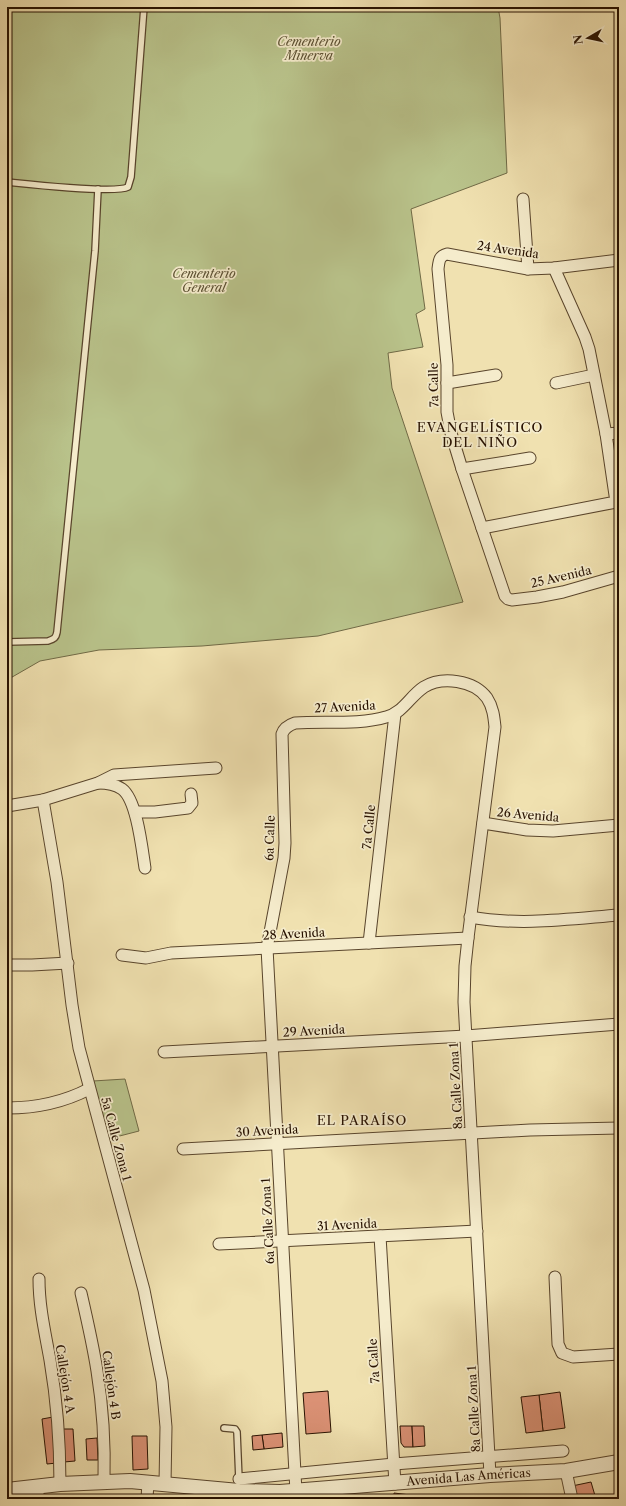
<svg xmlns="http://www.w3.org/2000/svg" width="626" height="1506" viewBox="0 0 626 1506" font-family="'Libre Caslon Text',serif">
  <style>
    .green { fill: #b9c38b; stroke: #706a46 }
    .building { fill: #db9175; stroke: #271100 }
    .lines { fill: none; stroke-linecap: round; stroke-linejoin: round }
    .service-casing { stroke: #59452c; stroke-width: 8 }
    .minor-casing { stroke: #59452c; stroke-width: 13 }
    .tertiary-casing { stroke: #59452c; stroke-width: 16 }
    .service { stroke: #f5eccc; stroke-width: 5.5 }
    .minor { stroke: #f5eccc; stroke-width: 11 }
    .tertiary { stroke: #f5eccc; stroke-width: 14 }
    .labels { text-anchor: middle; stroke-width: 3.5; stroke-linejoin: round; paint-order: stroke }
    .park-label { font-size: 12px; font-style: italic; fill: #5a4f31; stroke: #f5eccc }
    .street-label { font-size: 12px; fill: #271100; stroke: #f5eccc }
    .neighbourhood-label { font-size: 13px; letter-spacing: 1px; fill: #271100; stroke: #f5eccc }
  </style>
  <rect width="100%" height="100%" fill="#f0e1b0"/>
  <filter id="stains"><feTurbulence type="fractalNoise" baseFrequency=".005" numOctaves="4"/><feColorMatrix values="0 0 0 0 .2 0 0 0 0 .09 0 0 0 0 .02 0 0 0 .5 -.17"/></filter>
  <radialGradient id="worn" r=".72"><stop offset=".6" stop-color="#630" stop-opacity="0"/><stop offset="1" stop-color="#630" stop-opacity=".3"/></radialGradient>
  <g class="green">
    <polygon points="7,7 498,7 500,18 507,173 411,209 425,309 416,314 423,347 388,353 392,388 463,602 318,636 202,646 99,650 40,661 7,680"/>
    <polygon points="125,1079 139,1131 108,1139 93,1081"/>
  </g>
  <g class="building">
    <polygon points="328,1391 331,1432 306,1434 303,1393"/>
    <polygon points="560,1392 565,1428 543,1431 539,1395"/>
    <polygon points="539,1395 543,1431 526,1433 521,1397"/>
    <polygon points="53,1417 57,1463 47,1464 42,1419"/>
    <polygon points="400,1426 412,1426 413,1447 404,1447 401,1443"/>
    <polygon points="412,1426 424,1426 425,1446 413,1447"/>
    <polygon points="63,1429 73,1429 75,1461 64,1462"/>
    <polygon points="282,1433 283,1447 264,1449 262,1435"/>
    <polygon points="262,1435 264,1449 253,1450 252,1436"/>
    <polygon points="132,1436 147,1436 148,1469 133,1470"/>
    <polygon points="97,1438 98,1460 87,1460 86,1439"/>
    <polygon points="591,1482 596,1499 575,1499 572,1486"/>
    <polygon points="394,1493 435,1498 434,1499 394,1499"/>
  </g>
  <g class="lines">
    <g class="service-casing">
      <g id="service">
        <path d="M 7,182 C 27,184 115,194 128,187 L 131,177 L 144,7"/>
        <path d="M 7,642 L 48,641 C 54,639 56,638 57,632 L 95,251 L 98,189"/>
        <polyline points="224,1428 235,1429 237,1432 239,1480"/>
      </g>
    </g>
    <g class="minor-casing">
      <g id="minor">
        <polyline points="523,199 528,269"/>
        <path d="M 619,260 L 554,268 L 528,269 L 447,254 C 439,256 439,261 438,269 L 447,365 L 447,412 L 451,433 L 462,469 L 505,596 L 508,599 L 512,600 L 537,597 L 563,592 L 619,576"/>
        <polyline points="447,383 496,375"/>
        <polyline points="556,383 594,375"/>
        <polyline points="606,434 619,433"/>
        <polyline points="462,469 530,458"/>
        <polyline points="482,528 616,502 606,434 589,349 585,337 554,268"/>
        <path d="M 98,783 C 107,783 115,784 122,789 C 137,800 142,849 145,868"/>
        <polyline points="43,800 57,882 72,1005 79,1048 144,1290 162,1381 166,1427 165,1484"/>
        <polyline points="7,806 43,800 98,783 114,775 216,768"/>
        <polyline points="135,812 155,812 188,808 192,803 191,794"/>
        <polyline points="483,823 527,830 553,831 619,825"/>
        <path d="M 470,917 C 520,926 569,919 619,915"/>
        <polyline points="369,943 395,714"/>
        <polyline points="122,955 146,958 171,953 468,938"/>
        <polyline points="7,965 32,965 68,963"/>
        <polyline points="164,1052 466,1036 619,1024"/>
        <path d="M 7,1108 C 35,1108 64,1102 89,1089"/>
        <polyline points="183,1149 530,1130 619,1128"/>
        <polyline points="380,1236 395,1484"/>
        <polyline points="219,1244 477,1231"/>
        <polyline points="555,1277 558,1344 562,1353 573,1357 619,1354"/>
        <path d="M 39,1279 C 39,1307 45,1332 50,1360 C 57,1401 60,1442 60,1484"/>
        <path d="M 81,1293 C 87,1319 93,1345 97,1371 C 103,1408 105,1445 104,1482"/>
        <polyline points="566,1471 572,1499"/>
        <polyline points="239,1479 394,1464 563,1451"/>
        <path d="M 296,1492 L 267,948 L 284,858 L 285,843 L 282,734 C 284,728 289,725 295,723 C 323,721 360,725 386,717 C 403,713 410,696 424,687 C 442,676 474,680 487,698 C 493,707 494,717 495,727 L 468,938 L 465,966 L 464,1002 L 490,1475"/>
        <polyline points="38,1499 38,1486"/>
        <polyline points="147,1499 148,1482"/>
      </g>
    </g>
    <g class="tertiary-casing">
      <g id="tertiary">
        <path id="s1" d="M 7,1490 L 60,1484 L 130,1481 L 239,1491 L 280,1492 L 490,1475 L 566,1471 L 619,1462"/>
      </g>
    </g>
    <use href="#service" class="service"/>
    <use href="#minor" class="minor"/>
    <use href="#tertiary" class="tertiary"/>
  </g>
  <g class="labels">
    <g class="park-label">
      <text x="309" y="46">Cementerio<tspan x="309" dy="14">Minerva</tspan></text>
      <text x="204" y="278">Cementerio<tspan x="204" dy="14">General</tspan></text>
    </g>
    <g class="street-label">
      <text transform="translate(508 250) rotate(8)" y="4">24 Avenida</text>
      <text transform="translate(434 385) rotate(-91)" y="4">7a Calle</text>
      <text transform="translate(561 577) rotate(-13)" y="4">25 Avenida</text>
      <text transform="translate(345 707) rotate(-3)" y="4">27 Avenida</text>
      <text transform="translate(528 815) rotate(5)" y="4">26 Avenida</text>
      <text transform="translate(369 827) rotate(-84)" y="4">7a Calle</text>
      <text transform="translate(270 838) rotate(-88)" y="4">6a Calle</text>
      <text transform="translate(294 934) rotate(-3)" y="4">28 Avenida</text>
      <text transform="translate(314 1031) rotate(-3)" y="4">29 Avenida</text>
      <text transform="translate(456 1086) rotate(-93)" y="4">8a Calle Zona 1</text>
      <text transform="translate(267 1131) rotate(-3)" y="4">30 Avenida</text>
      <text transform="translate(116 1139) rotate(75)" y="4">5a Calle Zona 1</text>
      <text transform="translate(268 1221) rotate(-93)" y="4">6a Calle Zona 1</text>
      <text transform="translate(347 1225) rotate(-3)" y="4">31 Avenida</text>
      <text transform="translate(374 1361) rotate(-94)" y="4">7a Calle</text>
      <text transform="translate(65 1379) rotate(81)" y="4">Callejón 4 A</text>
      <text transform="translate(111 1385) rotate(82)" y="4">Callejón 4 B</text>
      <text transform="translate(474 1409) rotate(-93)" y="4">8a Calle Zona 1</text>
      <text dy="4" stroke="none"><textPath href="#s1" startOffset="463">Avenida Las Américas</textPath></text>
    </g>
    <g class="neighbourhood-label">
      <text x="480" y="432">EVANGELÍSTICO<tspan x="480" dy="15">DEL NIÑO</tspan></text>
      <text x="362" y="1125">EL PARAÍSO</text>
    </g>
  </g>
  <rect width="626" height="1506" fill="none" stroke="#f0e1b0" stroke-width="24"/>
  <rect x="8" y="8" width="610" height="1490" fill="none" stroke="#271100" stroke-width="2"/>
  <rect x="12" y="12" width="602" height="1482" fill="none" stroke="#271100"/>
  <g transform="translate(588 38) rotate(261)" stroke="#f5eccc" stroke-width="3" paint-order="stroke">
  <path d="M0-3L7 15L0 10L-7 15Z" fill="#271100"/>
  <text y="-6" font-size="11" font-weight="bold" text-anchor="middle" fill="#271100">N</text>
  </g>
  <rect width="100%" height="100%" filter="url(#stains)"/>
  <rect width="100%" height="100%" fill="url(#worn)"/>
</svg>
